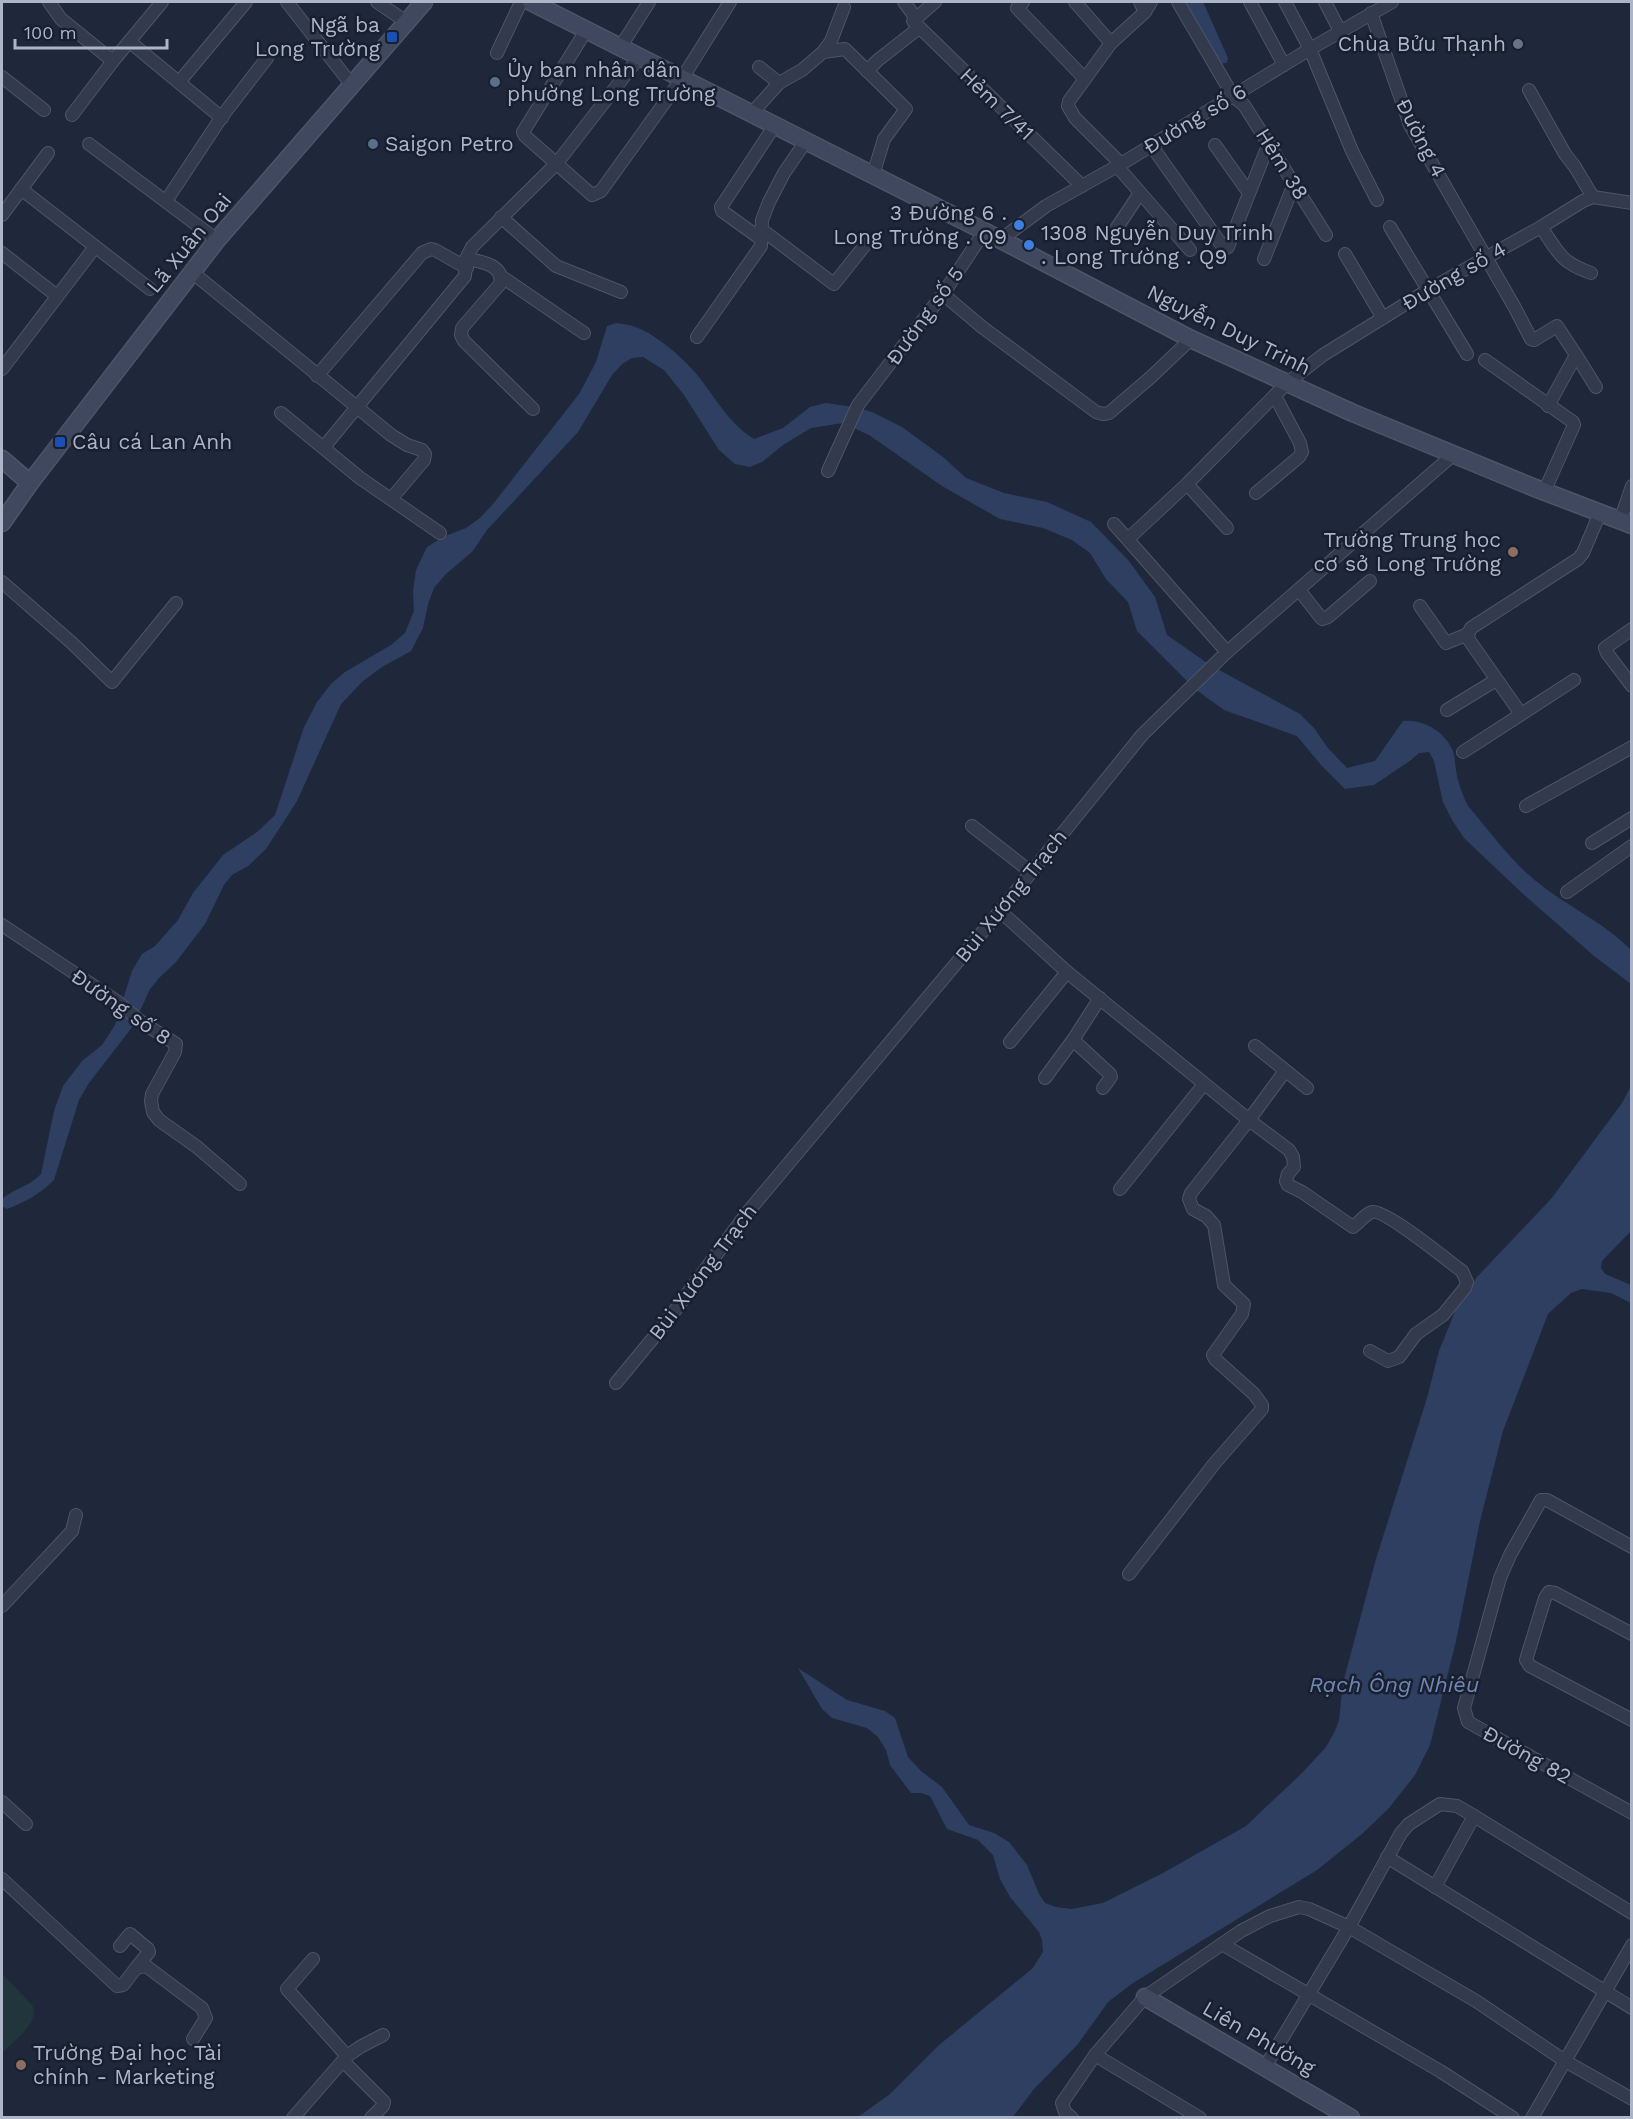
<svg xmlns="http://www.w3.org/2000/svg" width="1633" height="2119" viewBox="0 0 1633 2119" font-family="'Work Sans',sans-serif">
  <style>
    .green { fill: #21363c }
    .water { fill: #2e3f62 }
    .lines { fill: none; stroke-linecap: round; stroke-linejoin: round }
    .street-casing { stroke: #4d5566; stroke-width: 14 }
    .secondary-casing { stroke: #4d5566; stroke-width: 19 }
    .street { stroke: #323a4b; stroke-width: 12 }
    .secondary { stroke: #40485f; stroke-width: 16 }
    .transit-dot { fill: #1a4fb4; stroke: #181f2f; stroke-width: 2 }
    .worship-dot { fill: #6b7280; stroke: #181f2f; stroke-width: 2 }
    .service-dot { fill: #5c6f8a; stroke: #181f2f; stroke-width: 2 }
    .shop-dot { fill: #3f7fe0; stroke: #181f2f; stroke-width: 2 }
    .education-dot { fill: #8d6e63; stroke: #181f2f; stroke-width: 2 }
    .labels { text-anchor: middle; stroke-width: 5; stroke-linejoin: round; paint-order: stroke }
    .poi-label { font-size: 21px; fill: #adb5c8; stroke: #181f2f; text-anchor: start }
    .street-label { font-size: 21px; fill: #adb5c8; stroke: #181f2f }
    .water-label { font-size: 22px; font-style: italic; fill: #7287b3; stroke: #181f2f }
  </style>
  <rect width="100%" height="100%" fill="#1f283b"/>
  <path class="green" d="M 2,1974 L 32,2005 C 41,2023 13,2041 2,2053 Z"/>
  <g class="water">
    <polygon points="1182,2 1203,2 1228,58 1227,63 1218,64"/>
    <path d="M 616,323 C 623,324 632,325 638,328 C 660,337 688,362 702,381 C 718,402 731,425 754,439 L 783,428 L 810,407 L 826,403 L 853,407 L 872,412 L 902,427 L 943,457 L 966,478 L 1004,493 L 1047,502 L 1091,522 L 1129,561 L 1155,597 L 1167,635 L 1210,665 L 1300,714 L 1314,728 L 1327,747 L 1347,768 L 1375,761 L 1403,721 C 1424,719 1445,732 1453,751 C 1455,757 1455,764 1456,770 C 1458,783 1462,794 1468,806 C 1491,833 1513,864 1541,885 C 1570,908 1605,923 1631,950 L 1631,984 L 1594,956 L 1523,894 L 1464,838 L 1452,820 L 1443,802 L 1434,761 L 1429,752 L 1419,753 L 1411,760 L 1374,785 L 1345,789 L 1321,765 L 1297,736 L 1224,710 L 1195,689 L 1137,631 L 1128,602 L 1106,579 L 1090,553 L 1072,540 L 1043,528 L 1000,519 L 942,486 L 869,435 L 843,423 L 811,428 L 783,445 L 762,462 L 750,467 L 735,464 L 719,450 L 684,395 L 664,370 L 643,357 L 632,358 L 622,364 L 612,375 L 578,432 L 487,530 L 472,552 L 446,574 L 434,588 L 428,604 L 423,628 L 411,651 L 382,667 L 363,681 L 341,704 L 297,801 L 266,849 L 248,866 L 232,875 L 224,885 L 205,924 L 176,962 L 160,977 L 150,989 L 133,1026 L 89,1083 L 79,1100 L 54,1180 C 41,1193 24,1203 7,1209 L 2,1206 L 2,1199 C 14,1189 30,1186 41,1174 L 54,1111 L 63,1086 L 82,1061 L 102,1045 L 115,1025 L 132,971 L 142,954 L 155,946 L 178,920 L 193,893 L 223,855 L 257,832 L 275,815 L 304,727 L 317,702 L 331,684 L 345,672 L 391,645 L 405,633 L 414,611 L 413,591 L 416,570 L 427,547 L 443,537 L 466,528 L 480,518 L 493,504 L 579,394 L 596,362 L 607,326 Z"/>
    <polygon points="1631,1086 1631,1231 1602,1261 1601,1268 1605,1274 1631,1285 1631,1303 1611,1293 1582,1289 1571,1293 1548,1314 1503,1431 1480,1521 1456,1641 1430,1745 1415,1775 1389,1808 1362,1834 1317,1870 1133,1983 1108,2002 1078,2044 1034,2089 1013,2117 858,2117 890,2094 939,2045 1033,1968 1043,1952 1042,1940 1039,1932 1010,1897 1000,1879 993,1855 978,1840 947,1829 930,1796 921,1793 911,1793 890,1765 886,1750 878,1737 867,1728 832,1718 822,1709 798,1668 847,1700 885,1711 895,1718 908,1757 921,1771 942,1787 969,1825 994,1833 1009,1842 1027,1865 1039,1894 1045,1903 1056,1907 1072,1909 1103,1903 1163,1873 1246,1826 1303,1772 1326,1747 1335,1731 1339,1720 1343,1683 1376,1559 1427,1398 1439,1351 1458,1304 1477,1277 1551,1199 1622,1103"/>
  </g>
  <g class="lines">
    <g class="street-casing">
      <g id="street">
        <polyline points="49,2 61,19 113,61"/>
        <polyline points="287,2 351,84"/>
        <polyline points="377,2 405,21"/>
        <polyline points="904,2 916,18"/>
        <polyline points="935,2 913,21 1082,186"/>
        <polyline points="1023,2 1017,8 1085,79"/>
        <polyline points="1075,2 1111,43 1069,101 1068,106 1075,118 1121,164"/>
        <polyline points="1140,2 1145,12 1151,2"/>
        <polyline points="1178,2 1233,96 1244,105 1326,235"/>
        <polyline points="1250,2 1284,65"/>
        <polyline points="1285,2 1310,49 1352,151 1377,200"/>
        <polyline points="1325,2 1340,31"/>
        <polyline points="1371,13 1410,125 1515,308 1531,339 1534,340 1557,326 1576,355 1548,406"/>
        <polyline points="587,29 523,132 525,136 592,195 601,191 683,77 730,2"/>
        <polyline points="130,42 222,118"/>
        <polyline points="1111,43 1145,12"/>
        <polyline points="621,46 649,2"/>
        <polyline points="823,52 845,49 906,109 884,139 873,175"/>
        <polyline points="497,53 521,2"/>
        <polyline points="759,67 779,83"/>
        <polyline points="867,71 878,60 919,28"/>
        <polyline points="2,77 44,110"/>
        <polyline points="180,81 246,2"/>
        <polyline points="1529,90 1565,154 1575,167 1593,197"/>
        <polyline points="752,113 779,83 802,70 823,52 831,41 844,7"/>
        <polyline points="72,115 113,61 162,2"/>
        <polyline points="89,144 217,240"/>
        <polyline points="1151,145 1223,247 1226,248 1228,247 1269,143"/>
        <polyline points="1215,145 1249,193"/>
        <polyline points="1117,166 1190,250"/>
        <polyline points="21,189 150,289"/>
        <polyline points="166,201 223,115 267,58"/>
        <polyline points="2,215 48,153"/>
        <polyline points="501,217 556,266 621,292"/>
        <polyline points="1390,227 1467,354"/>
        <path d="M 1541,227 C 1559,253 1560,262 1591,273"/>
        <polyline points="761,229 834,284 865,245"/>
        <polyline points="1116,229 1140,193"/>
        <polyline points="761,239 722,211 721,207 775,125"/>
        <polyline points="1000,240 1046,206 1121,164 1310,49 1392,2"/>
        <polyline points="2,253 57,296"/>
        <polyline points="1345,254 1383,318"/>
        <path d="M 466,259 C 480,261 505,265 500,284 L 462,328 L 461,335 L 464,341 L 533,409"/>
        <polyline points="1264,259 1294,184"/>
        <polyline points="192,272 391,435 407,445 422,450 425,454 424,460 391,499"/>
        <polyline points="502,277 584,333"/>
        <polyline points="943,294 982,327 1096,412 1103,414 1109,413 1151,377 1191,339"/>
        <polyline points="697,337 761,246 762,220 769,202 784,173 806,141"/>
        <polyline points="1576,355 1596,387"/>
        <polyline points="1485,360 1573,422 1574,425 1544,492"/>
        <polyline points="2,369 95,247"/>
        <polyline points="317,376 422,253 431,249 435,250 467,268"/>
        <polyline points="281,413 360,478 440,533"/>
        <polyline points="324,447 465,276 466,259 472,247 557,163 640,56"/>
        <polyline points="828,471 858,405 943,294 984,232"/>
        <polyline points="1187,484 1227,528"/>
        <polyline points="1256,493 1299,457 1302,452 1300,443 1275,396"/>
        <polyline points="1620,521 1632,486"/>
        <polyline points="1114,524 1227,652"/>
        <polyline points="1128,539 1187,484 1287,383 1323,355 1428,290 1541,227 1583,201 1593,197 1632,203"/>
        <polyline points="2,582 72,643 112,682 176,603"/>
        <polyline points="1299,590 1322,619 1328,617 1370,581"/>
        <polyline points="1420,606 1446,643 1468,634"/>
        <polyline points="1632,629 1605,648 1607,653 1632,686"/>
        <polyline points="1447,710 1496,680"/>
        <polyline points="1521,714 1469,640 1468,634 1471,628 1578,559 1583,553 1600,513"/>
        <polyline points="1463,752 1574,680"/>
        <polyline points="1526,806 1632,747"/>
        <polyline points="972,826 1031,872"/>
        <polyline points="1592,843 1632,818"/>
        <polyline points="1567,892 1632,846"/>
        <polyline points="1000,911 1067,972 1249,1120 1191,1193 1189,1199 1193,1209 1206,1216 1214,1225 1224,1285 1244,1304 1242,1314 1213,1355 1215,1359 1254,1394 1262,1405 1262,1409 1214,1464 1129,1574"/>
        <polyline points="2,925 118,1002 140,1021 176,1044 175,1052 152,1094 151,1101 153,1112 159,1120 197,1147 240,1184"/>
        <polyline points="1073,1040 1110,1074 1111,1077 1103,1088"/>
        <polyline points="1010,1042 1067,972"/>
        <polyline points="1255,1046 1307,1088"/>
        <path d="M 1285,1071 L 1249,1120 L 1289,1150 L 1293,1157 L 1294,1167 L 1288,1174 L 1286,1181 L 1288,1185 L 1302,1192 L 1353,1227 C 1359,1223 1365,1214 1372,1212 C 1385,1209 1448,1261 1462,1271 L 1467,1282 L 1465,1288 L 1443,1315 L 1416,1334 L 1399,1357 L 1388,1361 L 1370,1351"/>
        <polyline points="1045,1078 1073,1040 1100,998"/>
        <polyline points="1120,1189 1204,1084"/>
        <polyline points="616,1383 668,1320 747,1213 1000,911 1142,735 1227,652 1454,454"/>
        <polyline points="1632,1547 1547,1500 1541,1500 1510,1555 1500,1578 1464,1708 1468,1722 1632,1813"/>
        <polyline points="2,1606 72,1531 76,1515"/>
        <polyline points="1632,1634 1555,1593 1549,1592 1545,1598 1526,1660 1530,1666 1632,1720"/>
        <polyline points="2,1802 26,1824"/>
        <polyline points="1387,1857 1632,2008"/>
        <polyline points="2,1879 117,1986 123,1985 136,1968 146,1966 202,2008 206,2018 193,2039"/>
        <polyline points="1435,1887 1474,1816"/>
        <polyline points="1222,1944 1440,2071 1513,2118"/>
        <polyline points="120,1946 130,1934 148,1949 149,1952 136,1968"/>
        <polyline points="313,1959 287,1989 347,2056"/>
        <polyline points="1095,2055 1200,2118"/>
        <polyline points="343,2061 384,2102 383,2106 371,2118"/>
        <polyline points="1265,2067 1349,1927 1401,1833 1409,1824 1440,1804 1457,1806 1474,1816 1632,1913"/>
        <polyline points="293,2118 347,2056 360,2047 383,2035"/>
        <polyline points="1072,2118 1065,2112 1062,2103 1095,2055 1145,1997 1241,1931 1270,1916 1299,1907 1309,1909 1349,1927 1476,2001 1565,2061 1632,2099"/>
        <polyline points="1532,2118 1632,1945"/>
      </g>
    </g>
    <g class="secondary-casing">
      <g id="secondary">
        <polyline points="531,2 978,228 1191,339 1353,413 1535,488 1632,525"/>
        <polyline points="2,459 30,483"/>
        <polyline points="2,523 30,483 217,240 424,2"/>
        <polyline points="1145,1997 1351,2118"/>
      </g>
    </g>
    <use href="#street" class="street"/>
    <use href="#secondary" class="secondary"/>
  </g>
  <g class="transit-dot">
    <rect x="386" y="31" width="12" height="12" rx="3"/>
    <rect x="54" y="436" width="12" height="12" rx="3"/>
  </g>
  <circle class="worship-dot" cx="1518" cy="44" r="6"/>
  <g class="service-dot">
    <circle cx="495" cy="82" r="6"/>
    <circle cx="373" cy="144" r="6"/>
  </g>
  <g class="shop-dot">
    <circle cx="1019" cy="225" r="6"/>
    <circle cx="1029" cy="245" r="6"/>
  </g>
  <g class="education-dot">
    <circle cx="1513" cy="552" r="6"/>
    <circle cx="21" cy="2065" r="6"/>
  </g>
  <g class="labels">
    <g class="poi-label">
      <text x="380" y="32" text-anchor="end">Ngã ba<tspan x="380" dy="24">Long Trường</tspan></text>
      <text x="1506" y="51" text-anchor="end">Chùa Bửu Thạnh</text>
      <text x="507" y="77">Ủy ban nhân dân<tspan x="507" dy="24">phường Long Trường</tspan></text>
      <text x="385" y="151">Saigon Petro</text>
      <text x="1007" y="220" text-anchor="end">3 Đường 6 .<tspan x="1007" dy="24">Long Trường . Q9</tspan></text>
      <text x="1041" y="240">1308 Nguyễn Duy Trinh<tspan x="1041" dy="24">. Long Trường . Q9</tspan></text>
      <text x="72" y="449">Câu cá Lan Anh</text>
      <text x="1501" y="547" text-anchor="end">Trường Trung học<tspan x="1501" dy="24">cơ sở Long Trường</tspan></text>
      <text x="33" y="2060">Trường Đại học Tài<tspan x="33" dy="24">chính - Marketing</tspan></text>
    </g>
    <g class="street-label">
      <text transform="translate(997 104) rotate(44)" y="7">Hẻm 7/41</text>
      <text transform="translate(1195 119) rotate(-31)" y="7">Đường số 6</text>
      <text transform="translate(1421 138) rotate(63)" y="7">Đường 4</text>
      <text transform="translate(1282 164) rotate(58)" y="7">Hẻm 38</text>
      <text transform="translate(189 243) rotate(-51)" y="7">Lã Xuân Oai</text>
      <text transform="translate(1454 276) rotate(-30)" y="7">Đường số 4</text>
      <text transform="translate(925 316) rotate(-54)" y="7">Đường số 5</text>
      <text transform="translate(1229 330) rotate(26)" y="7">Nguyễn Duy Trinh</text>
      <text transform="translate(1011 896) rotate(-51)" y="7">Bùi Xương Trạch</text>
      <text transform="translate(121 1007) rotate(35)" y="7">Đường số 8</text>
      <text transform="translate(703 1272) rotate(-53)" y="7">Bùi Xương Trạch</text>
      <text transform="translate(1527 1755) rotate(29)" y="7">Đường 82</text>
      <text transform="translate(1259 2038) rotate(30)" y="7">Liên Phường</text>
    </g>
    <g class="water-label">
      <text x="1394" y="1692">Rạch Ông Nhiêu</text>
    </g>
  </g>
  <rect width="1633" height="2119" fill="none" stroke="#adb5c8" stroke-width="6"/>
  <path d="M15 39v9h152v-9" fill="none" stroke="#adb5c8" stroke-width="3"/>
  <text x="24" y="39" font-size="18" fill="#adb5c8" stroke="#181f2f" stroke-width="4.5" paint-order="stroke">100 m</text>
</svg>
